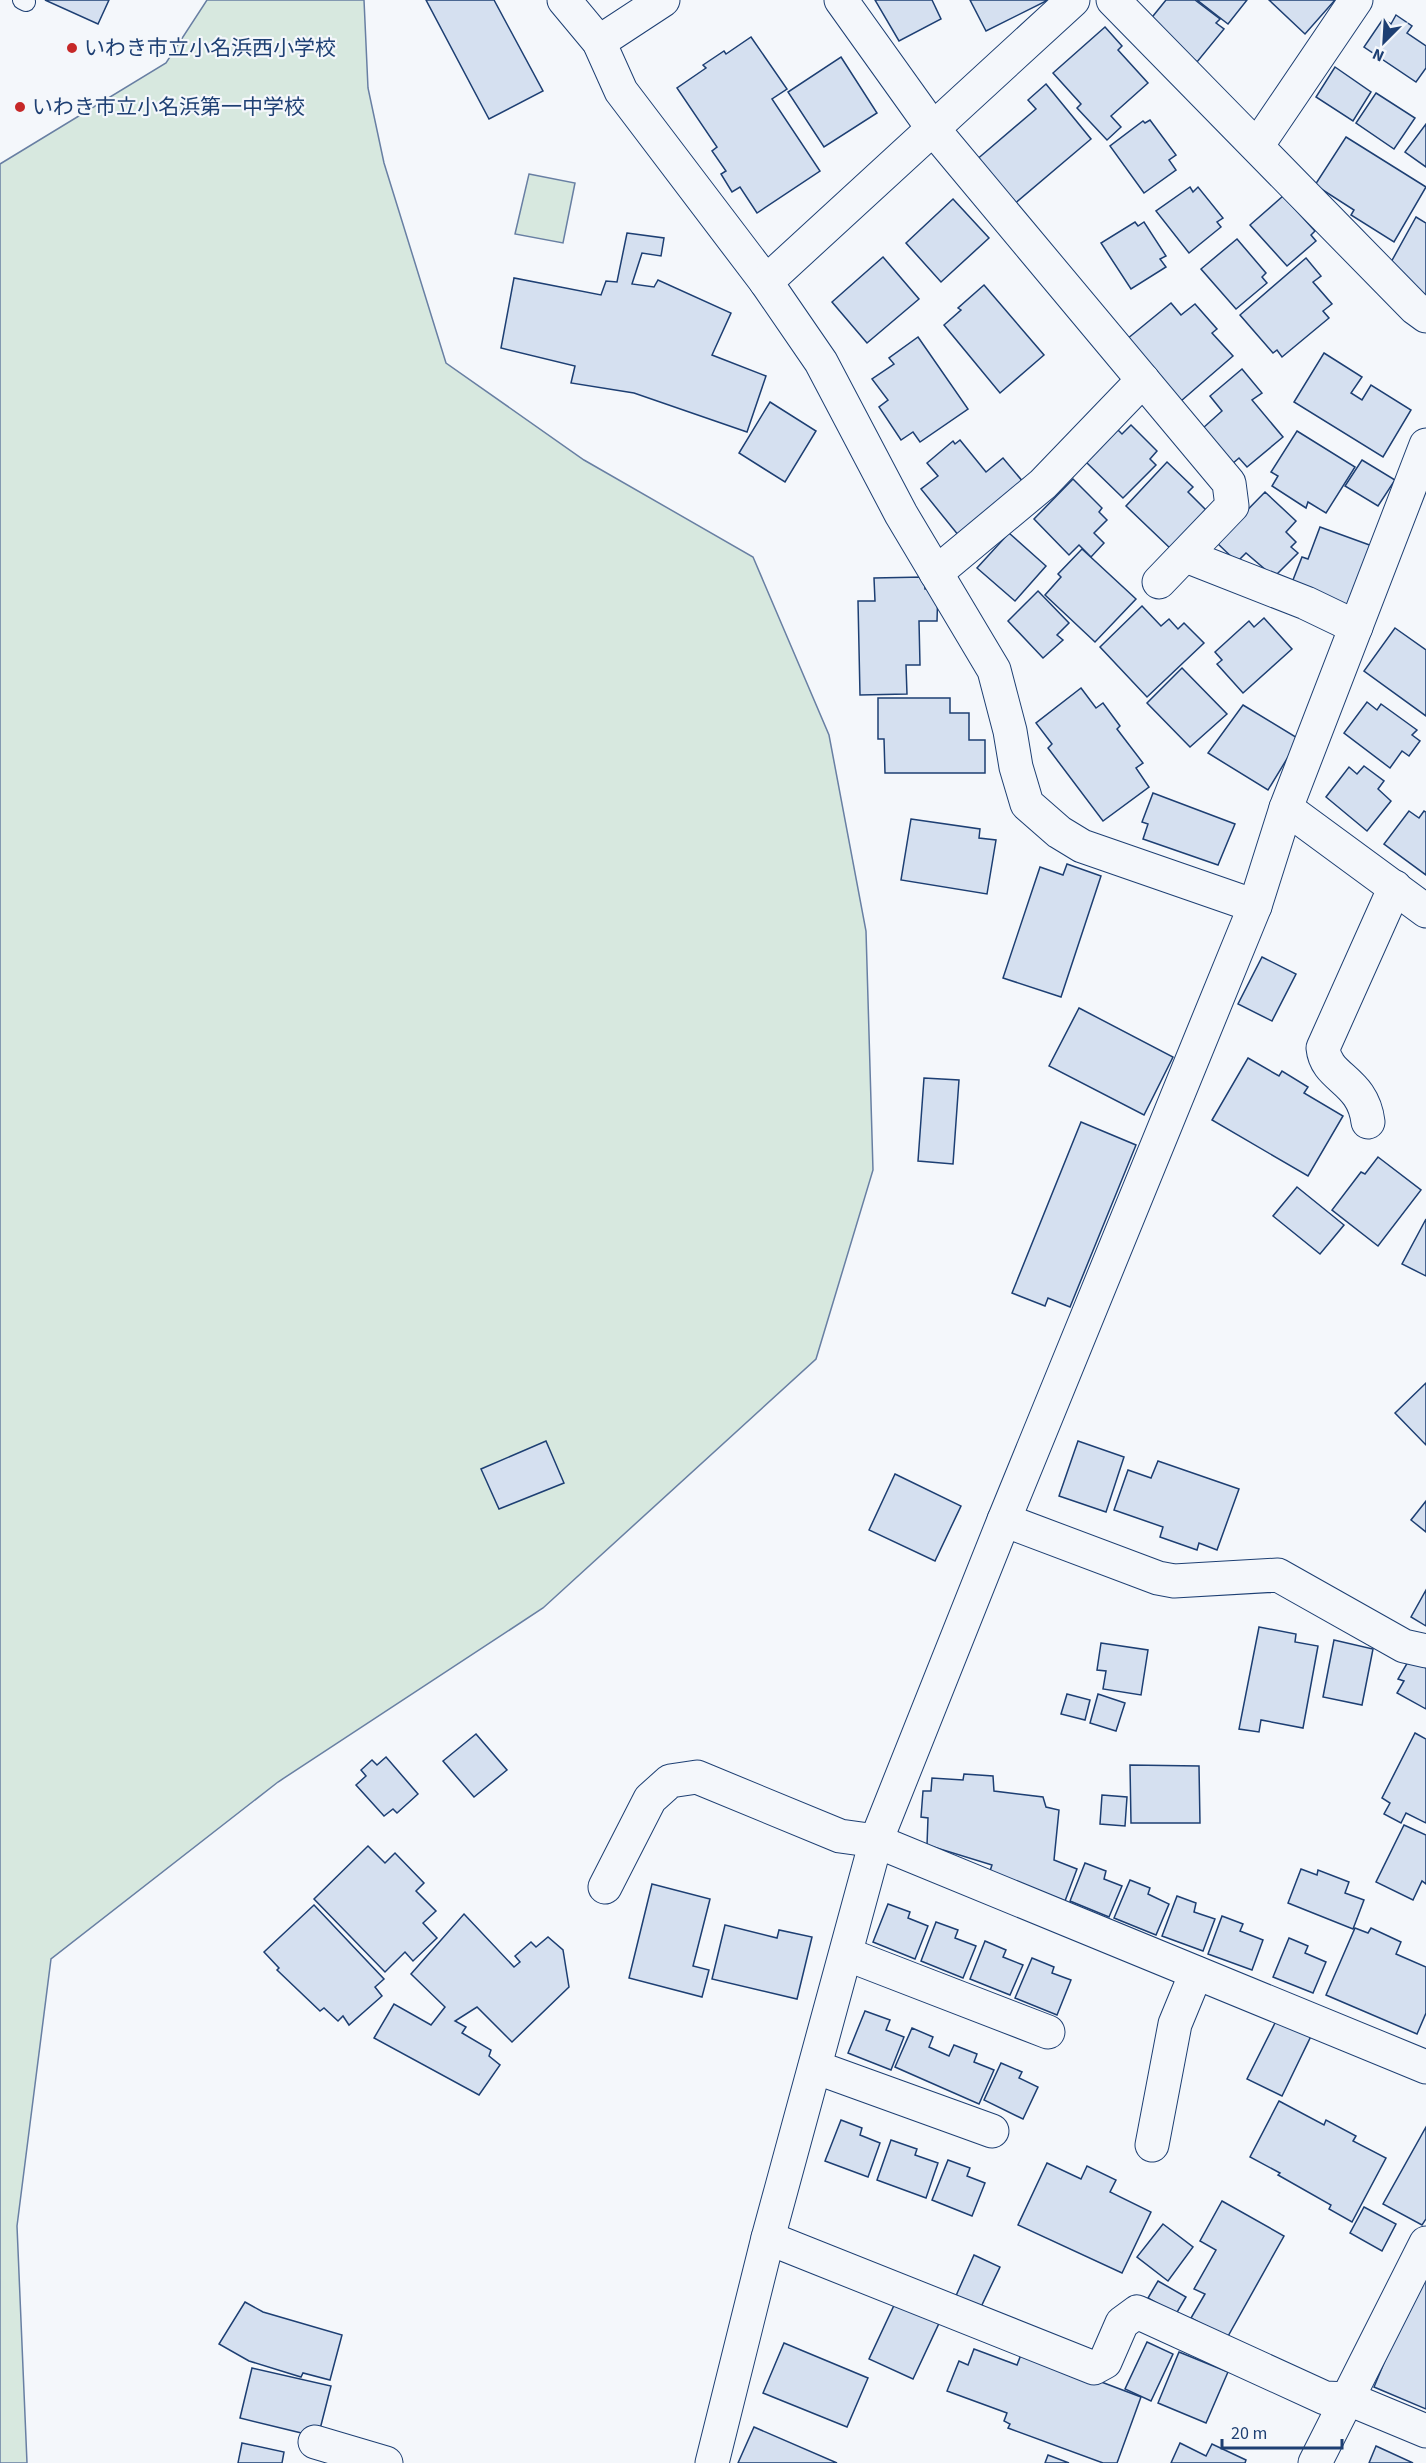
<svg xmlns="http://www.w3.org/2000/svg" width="1426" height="2463" viewBox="0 0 1426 2463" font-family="'Source Sans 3','Noto Sans JP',sans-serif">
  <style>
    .green { fill: #d7e8df; stroke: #687fa3; stroke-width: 1.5 }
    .building { fill: #d5e0f0; stroke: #1d3f73; stroke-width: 1.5 }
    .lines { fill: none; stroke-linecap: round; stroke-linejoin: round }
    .service-casing { stroke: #1d3f73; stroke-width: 20 }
    .minor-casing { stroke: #1d3f73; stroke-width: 35 }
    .service { stroke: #f4f7fb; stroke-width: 18 }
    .minor { stroke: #f4f7fb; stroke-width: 33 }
    .poi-dot { fill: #c62828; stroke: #f4f7fb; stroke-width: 2 }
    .labels { text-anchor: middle; stroke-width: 4.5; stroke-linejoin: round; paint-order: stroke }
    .poi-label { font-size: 21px; fill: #1d3f73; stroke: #f4f7fb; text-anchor: start }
  </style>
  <rect width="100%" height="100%" fill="#f4f7fb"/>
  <g class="green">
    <polygon points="207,0 364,0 368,88 384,163 446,363 584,460 753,557 829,735 866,931 873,1170 816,1359 543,1608 278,1782 51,1959 17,2226 27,2463 0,2463 0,164 166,63"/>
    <polygon points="529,174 575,183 563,243 515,234"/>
  </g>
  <g class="building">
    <polygon points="45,0 109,0 98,24"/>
    <polygon points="426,0 494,0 543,91 489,119"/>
    <polygon points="875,0 932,0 941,19 899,41"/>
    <polygon points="970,0 1048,0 986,31"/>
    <polygon points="1166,0 1195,0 1220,19 1216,23 1224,29 1197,62 1149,21"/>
    <polygon points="1197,0 1247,0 1228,24"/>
    <polygon points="1269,0 1335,0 1305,34"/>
    <polygon points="1396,15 1412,26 1407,33 1426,46 1426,68 1416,82 1364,47 1383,19 1391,24"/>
    <polygon points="1105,27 1122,46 1118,50 1148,83 1111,116 1121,127 1107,140 1077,108 1081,104 1053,73"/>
    <polygon points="751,37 787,89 772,99 820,171 757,213 740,187 732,192 721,174 726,171 712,151 717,147 677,88 706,68 703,65 724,51 726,54"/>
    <polygon points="841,57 877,113 824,147 788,92"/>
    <polygon points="1335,67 1371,92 1353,121 1316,97"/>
    <polygon points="1046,84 1091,139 1012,206 975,161 1036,109 1028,100"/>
    <polygon points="1376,93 1415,118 1394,149 1356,123"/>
    <polygon points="1150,120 1176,155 1169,160 1176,170 1144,193 1110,146 1143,121 1145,123"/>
    <polygon points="1426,124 1426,167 1405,152"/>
    <polygon points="1346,137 1426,187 1394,242 1351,215 1354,210 1315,185"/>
    <polygon points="1190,187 1193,192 1198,187 1223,218 1217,222 1221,227 1189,253 1156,211"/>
    <polygon points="1283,196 1315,231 1311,235 1316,241 1287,266 1250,225"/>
    <polygon points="953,199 989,238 941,282 906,243"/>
    <polygon points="1416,217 1426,223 1426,298 1390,264"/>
    <polygon points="1135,222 1138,226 1144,222 1166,256 1160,259 1166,267 1131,289 1101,243"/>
    <polygon points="627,233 664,238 661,256 642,253 632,284 654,287 658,280 731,313 712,355 766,376 747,432 634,393 571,383 575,366 501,348 514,278 601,295 606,281 617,282"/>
    <polygon points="1237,239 1266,273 1262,277 1267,283 1236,309 1201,269"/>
    <polygon points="883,257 919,299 867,343 832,302"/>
    <polygon points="1306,258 1321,276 1313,282 1332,304 1323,311 1329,318 1282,357 1277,350 1273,353 1240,315"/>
    <polygon points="984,285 1044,355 1000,393 944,325 961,310 958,308"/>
    <polygon points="1171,303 1181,315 1195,304 1217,329 1212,333 1233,356 1181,401 1127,339"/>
    <polygon points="918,337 968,409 920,442 913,432 901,440 879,407 888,400 872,379 894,364 889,358"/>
    <polygon points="1324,353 1362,377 1351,393 1362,400 1371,385 1411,410 1383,457 1294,402"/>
    <polygon points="1242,369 1262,393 1252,400 1283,437 1247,467 1239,458 1232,464 1203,428 1222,411 1210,396"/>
    <polygon points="770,402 816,431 785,482 739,453"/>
    <polygon points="1131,425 1157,451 1150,459 1156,465 1123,498 1086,462 1117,429 1122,434"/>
    <polygon points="1297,431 1355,467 1326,513 1308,502 1306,508 1272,486 1278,476 1271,472"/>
    <polygon points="960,440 986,472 1003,458 1024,483 959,536 921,489 938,476 927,463 953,441 955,444"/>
    <polygon points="1362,460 1395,480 1378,506 1345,486"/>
    <polygon points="1167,462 1193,487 1188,492 1208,512 1172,550 1126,506"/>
    <polygon points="1073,479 1102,508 1099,512 1107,520 1094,533 1104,543 1091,557 1079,545 1069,555 1034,519"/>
    <polygon points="1265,492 1296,521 1286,532 1296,542 1291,547 1298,553 1274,577 1246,553 1237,562 1216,542"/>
    <polygon points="1320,527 1375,547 1352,609 1291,585 1302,557 1308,559"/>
    <polygon points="1009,533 1046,566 1015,601 977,568"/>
    <polygon points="1082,549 1136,599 1095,642 1045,595 1061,577 1058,574"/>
    <polygon points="924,577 925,589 938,588 937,621 919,621 920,665 906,665 907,694 860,695 858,601 875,601 874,578"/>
    <polygon points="1038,591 1069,623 1057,635 1063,640 1043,658 1008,621"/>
    <polygon points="1142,606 1161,626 1169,619 1178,629 1184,623 1204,643 1147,697 1100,647"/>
    <polygon points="1264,618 1292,649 1243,693 1217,664 1222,660 1215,652 1249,621 1254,627"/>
    <polygon points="1395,628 1426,650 1426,716 1364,671"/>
    <polygon points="1182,668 1227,714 1190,747 1147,703"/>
    <polygon points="1081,688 1096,708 1103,703 1120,726 1117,729 1143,763 1136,768 1149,787 1103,821 1048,748 1052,744 1036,723"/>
    <polygon points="878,698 950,698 950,713 969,713 969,740 985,740 985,773 885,773 884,739 878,739"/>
    <polygon points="1367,702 1377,710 1381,704 1417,730 1412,735 1420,741 1409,756 1402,751 1390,768 1344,733"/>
    <polygon points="1243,705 1299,739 1268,790 1208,753"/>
    <polygon points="1364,766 1384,781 1378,789 1391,801 1367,831 1326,797 1349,767 1357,774"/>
    <polygon points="1153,793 1235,824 1218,865 1143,839 1148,824 1142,822"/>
    <polygon points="1409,811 1419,818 1424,811 1426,812 1426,875 1384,844"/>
    <polygon points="911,819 980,829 979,838 996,840 987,894 901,880"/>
    <polygon points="1067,864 1101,876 1061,997 1003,978 1040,867 1063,875"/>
    <polygon points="1262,957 1296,974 1272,1021 1238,1004"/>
    <polygon points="1079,1008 1173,1057 1144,1115 1049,1066"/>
    <polygon points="1248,1058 1279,1076 1282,1071 1308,1087 1304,1093 1343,1116 1308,1176 1212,1120"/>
    <polygon points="924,1078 959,1080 953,1164 918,1161"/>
    <polygon points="1081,1122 1136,1145 1070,1307 1048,1298 1045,1306 1012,1293"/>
    <polygon points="1378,1157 1421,1190 1378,1246 1332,1210 1361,1172 1365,1174"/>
    <polygon points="1297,1187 1344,1225 1320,1254 1273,1216"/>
    <polygon points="1426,1219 1426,1276 1402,1264"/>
    <polygon points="1426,1383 1426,1445 1395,1413"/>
    <polygon points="546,1441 564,1483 499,1509 481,1469"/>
    <polygon points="1078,1441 1124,1457 1106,1512 1059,1496"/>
    <polygon points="1158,1461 1239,1489 1217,1550 1199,1543 1197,1550 1160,1537 1163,1527 1114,1510 1128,1470 1151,1478"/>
    <polygon points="895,1474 961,1506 935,1561 869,1530"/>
    <polygon points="1426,1501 1426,1532 1411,1520"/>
    <polygon points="1426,1590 1426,1626 1411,1617"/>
    <polygon points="1259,1627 1296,1634 1295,1642 1318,1646 1303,1728 1261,1720 1259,1732 1239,1729"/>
    <polygon points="1334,1640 1373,1649 1362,1705 1323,1697"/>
    <polygon points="1101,1643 1148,1650 1141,1695 1103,1689 1106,1671 1097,1670"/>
    <polygon points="1409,1660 1426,1668 1426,1709 1397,1693 1404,1681 1398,1679"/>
    <polygon points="1067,1694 1090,1700 1085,1720 1061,1714"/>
    <polygon points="1098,1694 1125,1703 1116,1731 1090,1723"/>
    <polygon points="1415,1733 1426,1739 1426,1823 1406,1813 1401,1823 1384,1814 1390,1803 1382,1798"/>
    <polygon points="476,1734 507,1770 474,1797 443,1761"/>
    <polygon points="386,1757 418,1794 397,1813 393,1809 384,1816 356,1785 366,1776 361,1770 372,1760 377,1765"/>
    <polygon points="1130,1765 1199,1766 1200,1823 1131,1823"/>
    <polygon points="964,1774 993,1776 994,1791 1043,1797 1046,1807 1059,1810 1054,1860 1077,1869 1065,1901 990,1871 992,1865 927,1845 928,1818 921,1817 923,1791 931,1791 932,1778 963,1780"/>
    <polygon points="1102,1795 1127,1797 1125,1826 1100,1824"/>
    <polygon points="1404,1825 1426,1835 1426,1884 1422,1881 1413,1900 1376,1882"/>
    <polygon points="368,1846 385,1863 395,1853 424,1883 416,1891 436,1911 423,1923 437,1938 413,1961 405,1952 385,1972 314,1899"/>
    <polygon points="1085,1863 1106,1871 1104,1879 1122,1886 1109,1917 1070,1901"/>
    <polygon points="1301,1869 1317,1875 1318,1870 1349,1882 1345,1893 1364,1900 1353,1929 1288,1903"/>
    <polygon points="1130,1880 1150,1888 1148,1894 1169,1904 1156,1935 1114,1918"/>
    <polygon points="652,1884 710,1899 693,1966 709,1970 702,1997 629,1978"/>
    <polygon points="1177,1896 1196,1903 1194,1912 1215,1919 1203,1951 1162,1936"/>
    <polygon points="888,1904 910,1912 908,1918 928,1926 915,1959 873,1942"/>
    <polygon points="314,1905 384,1979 375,1987 382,1996 349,2025 343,2016 338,2021 324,2008 320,2011 277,1970 279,1968 264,1952"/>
    <polygon points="464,1914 514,1967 520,1962 515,1956 531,1942 536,1947 548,1937 563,1950 569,1987 512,2042 477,2007 455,2021 466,2027 462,2033 491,2050 489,2056 500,2065 479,2095 374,2038 394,2004 431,2025 445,2007 411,1974"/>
    <polygon points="1222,1916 1243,1924 1240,1931 1263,1940 1252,1970 1208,1954"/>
    <polygon points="936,1922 958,1930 955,1938 976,1946 963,1978 921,1961"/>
    <polygon points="725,1925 777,1938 779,1930 812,1937 797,1999 712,1979"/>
    <polygon points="1355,1928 1368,1933 1371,1928 1401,1942 1396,1954 1426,1967 1426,2013 1417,2034 1326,1995"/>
    <polygon points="1289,1938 1308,1946 1305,1953 1326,1962 1313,1993 1273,1977"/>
    <polygon points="985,1941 1006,1950 1003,1957 1023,1965 1010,1995 970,1979"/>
    <polygon points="1032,1958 1054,1967 1052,1973 1071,1980 1057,2015 1015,1998"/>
    <polygon points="865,2011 890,2020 886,2030 904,2037 891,2070 848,2053"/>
    <polygon points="1278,2017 1312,2034 1282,2096 1247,2079"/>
    <polygon points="912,2028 933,2037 929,2047 949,2056 954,2045 977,2054 974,2062 994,2070 979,2104 895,2067"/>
    <polygon points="1001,2063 1022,2072 1019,2078 1038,2087 1023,2119 984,2100"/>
    <polygon points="1279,2101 1324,2125 1326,2120 1356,2136 1353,2141 1386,2158 1352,2222 1329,2209 1331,2205 1278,2175 1280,2173 1250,2157"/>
    <polygon points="841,2120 862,2128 860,2135 880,2143 868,2177 825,2161"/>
    <polygon points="1426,2127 1426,2219 1422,2225 1383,2204"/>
    <polygon points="891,2140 917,2149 915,2155 938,2163 926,2198 877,2180"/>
    <polygon points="948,2160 970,2168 967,2176 985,2183 972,2216 932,2200"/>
    <polygon points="1047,2163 1081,2179 1087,2166 1116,2180 1110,2192 1151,2212 1122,2273 1018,2225"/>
    <polygon points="1222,2201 1284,2236 1227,2338 1191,2318 1205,2294 1194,2289 1216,2250 1200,2241"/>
    <polygon points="1364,2207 1396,2224 1382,2251 1350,2233"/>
    <polygon points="1163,2224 1193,2247 1168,2281 1137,2257"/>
    <polygon points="974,2255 1000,2267 980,2309 955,2298"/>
    <polygon points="1426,2262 1426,2409 1374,2387"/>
    <polygon points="1158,2281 1186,2297 1176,2314 1148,2298"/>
    <polygon points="897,2299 941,2319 913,2379 869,2359"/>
    <polygon points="245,2302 263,2312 342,2335 330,2380 303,2373 301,2377 249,2361 219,2344"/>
    <polygon points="1147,2342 1173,2354 1151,2401 1125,2389"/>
    <polygon points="784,2343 868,2378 847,2427 763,2393"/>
    <polygon points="974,2349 1017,2365 1022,2352 1141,2397 1117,2463 1103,2463 1008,2428 1010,2424 1004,2421 1007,2413 947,2391 959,2361 968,2365"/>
    <polygon points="1179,2352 1228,2372 1206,2423 1158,2403"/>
    <polygon points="252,2368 331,2386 318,2437 240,2418"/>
    <polygon points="754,2427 837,2463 738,2463"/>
    <polygon points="242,2443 284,2452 282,2463 238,2463"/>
    <polygon points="1180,2443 1206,2456 1212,2444 1246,2460 1245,2463 1171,2463"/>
    <polygon points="1376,2446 1413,2463 1369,2463"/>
    <polygon points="1048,2455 1069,2463 1045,2463"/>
  </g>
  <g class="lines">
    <g class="service-casing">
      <polyline id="service" points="22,0 26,2"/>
    </g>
    <g class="minor-casing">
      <g id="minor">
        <polyline points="564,0 599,42 621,91 766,282 821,362 901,514 994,670 1010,731 1016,767 1027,804 1059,832 1082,846 1255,906"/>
        <polyline points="841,0 934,130 1229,483 1232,506 1159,582"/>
        <polyline points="1113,0 1415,308 1426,316"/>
        <polyline points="599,42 663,0"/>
        <polyline points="1257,146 1356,0"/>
        <polyline points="766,282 1073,0"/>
        <polyline points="1186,556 1306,603 1356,627"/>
        <polyline points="936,573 1043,484 1143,380"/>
        <polyline points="1286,808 1426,911"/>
        <path d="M 1368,1122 C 1363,1079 1326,1079 1323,1048 L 1395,887"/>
        <polyline points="1004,1520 1158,1578 1174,1581 1278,1575 1404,1646 1426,1651"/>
        <polyline points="605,1887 650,1799 670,1781 697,1777 840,1836 876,1841 1426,2067"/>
        <polyline points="846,1954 1048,2032"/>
        <polyline points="815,2067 992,2131"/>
        <polyline points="1152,2145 1175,2024 1196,1973"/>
        <polyline points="768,2238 1094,2368 1105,2362 1122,2323 1137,2312 1325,2398 1349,2399 1426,2431"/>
        <polyline points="315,2442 386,2463"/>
        <polyline points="712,2463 768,2238 876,1841 1004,1520 1255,906 1286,808 1426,445"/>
        <polyline points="1315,2463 1426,2243"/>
      </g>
    </g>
    <use href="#service" class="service"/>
    <use href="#minor" class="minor"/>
  </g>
  <g class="poi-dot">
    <circle cx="72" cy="48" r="6"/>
    <circle cx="20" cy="107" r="6"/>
  </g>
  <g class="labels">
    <g class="poi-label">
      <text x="84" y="55">いわき市立小名浜西小学校</text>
      <text x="32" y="114">いわき市立小名浜第一中学校</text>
    </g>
  </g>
  <g transform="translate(1384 42) rotate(204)" stroke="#f4f7fb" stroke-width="4.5" paint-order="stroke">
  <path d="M0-4.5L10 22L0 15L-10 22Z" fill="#1d3f73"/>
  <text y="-9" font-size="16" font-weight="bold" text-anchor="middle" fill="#1d3f73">N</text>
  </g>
  <path d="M1222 2439v9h120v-9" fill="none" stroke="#1d3f73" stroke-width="3"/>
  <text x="1231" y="2439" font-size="18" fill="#1d3f73" stroke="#f4f7fb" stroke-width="4.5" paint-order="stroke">20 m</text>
</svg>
